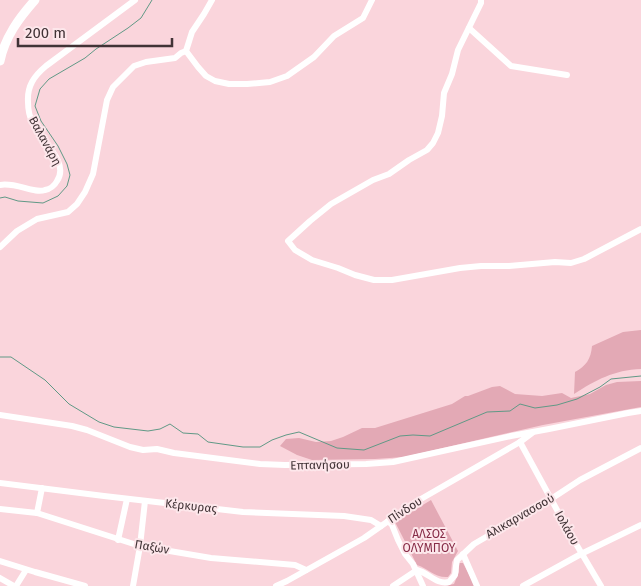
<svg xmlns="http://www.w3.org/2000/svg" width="641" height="586" viewBox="0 0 641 586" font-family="'Fira Sans',sans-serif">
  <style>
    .green { fill: #e3a9b5 }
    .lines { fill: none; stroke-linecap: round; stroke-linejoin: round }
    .stream { stroke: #609986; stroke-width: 1 }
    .minor { stroke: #fff; stroke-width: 6 }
    .secondary { stroke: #fff; stroke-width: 9 }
    .labels { text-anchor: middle; stroke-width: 4; stroke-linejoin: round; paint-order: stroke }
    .street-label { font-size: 12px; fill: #413336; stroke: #fde7eb }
    .park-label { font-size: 12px; fill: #872d48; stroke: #fde7eb }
  </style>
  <rect width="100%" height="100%" fill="#fad5dc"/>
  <g class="green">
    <path d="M 641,330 L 641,369 C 614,370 596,380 574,394 L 575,372 C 586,366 591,359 592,346 L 623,332 Z"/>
    <polygon points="641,381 641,407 543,425 404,457 375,459 312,460 297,455 280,446 286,439 299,438 316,442 331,441 343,437 362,428 375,428 452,404 465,396 468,396 492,387 500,386 515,394 542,396 562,393 571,398 590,394 606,385 617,382"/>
    <path d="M 431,500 L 458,551 L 452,562 L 451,573 L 448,577 C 435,578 429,569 417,565 L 395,522 Z"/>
    <polygon points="459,563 463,563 475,586 445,586 454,584 459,572"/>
  </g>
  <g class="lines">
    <g class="stream">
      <polyline points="0,198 5,197 18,201 43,203 58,196 67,186 70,175 67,164 58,146 41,121 35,106 40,89 49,79 85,58 96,49 128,28 141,18 152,0"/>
      <polyline points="0,357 11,357 45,380 69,404 99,422 114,427 148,431 160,429 170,424 183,433 198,434 208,442 243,447 260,447 272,440 286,435 299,432 337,448 364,450 400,436 413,435 430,436 487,412 510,411 520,404 535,408 557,405 577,399 600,387 611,379 641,376"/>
    </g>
    <g class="minor">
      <polyline points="212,0 204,14 192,32 186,51 198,67 206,76 215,81 229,84 247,84 270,82 287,76 314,57 334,36 363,18 372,0"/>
      <polyline points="481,0 481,3 458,50 452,74 444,93 442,116 438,133 433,143 427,150 409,160 389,174 373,180 331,204 310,221 288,241 295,250 312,260 338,268 355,275 374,280 392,280 460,268 481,266 509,266 555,262 571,263 584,259 641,229"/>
      <polyline points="469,28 511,66 567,75"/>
      <path d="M 0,185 C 16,182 34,194 45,190 C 50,189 55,185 57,181 C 70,162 41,141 33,124 C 30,118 28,110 28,102 C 27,86 34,76 46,66 L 135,0"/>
      <polyline points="0,247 17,231 37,219 68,212 77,204 85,192 93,174 107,100 113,87 134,66 146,62 175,58 181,53 186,51"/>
      <polyline points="0,415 72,426 87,430 130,447 143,450 157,449 174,453 260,464 285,465 366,464 393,462 511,436 549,429 628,413 641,411"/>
      <polyline points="520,442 569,532 601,586"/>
      <polyline points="0,483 104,496 243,512 344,516 371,520 381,526"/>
      <polyline points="0,509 37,513 140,546 211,558 295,565 306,570"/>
      <polyline points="37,513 42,488"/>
      <polyline points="388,521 392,525 398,540 405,554 413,564 423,586"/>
      <polyline points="118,540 127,499"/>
      <polyline points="463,554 477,586"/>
      <polyline points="0,561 35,572 85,586"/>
      <polyline points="0,578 14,586"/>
      <polyline points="16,586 26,570"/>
      <polyline points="133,586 140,546 145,501"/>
      <polyline points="276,586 287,581 364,538 414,503 520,442 532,433"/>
      <path d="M 393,586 L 417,570 C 429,573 436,585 449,582 L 455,575 L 456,566 L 457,560 L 474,544 L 551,499 L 580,480 L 641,448"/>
      <polyline points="523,586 581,554 641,525"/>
    </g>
    <path class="secondary" d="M 0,61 C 5,37 19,18 35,0"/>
  </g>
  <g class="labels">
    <g class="street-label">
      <text transform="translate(45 141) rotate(61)" y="4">Βαλανάρη</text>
      <text transform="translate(320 465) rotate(-1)" y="4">Επτανήσου</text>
      <text transform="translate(191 506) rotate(6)" y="4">Κέρκυρας</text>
      <text transform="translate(405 510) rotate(-33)" y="4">Πίνδου</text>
      <text transform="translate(520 516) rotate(-30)" y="4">Αλικαρνασσού</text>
      <text transform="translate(567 528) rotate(61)" y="4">Ιολάου</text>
      <text transform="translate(152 547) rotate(10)" y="4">Παξών</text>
    </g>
    <g class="park-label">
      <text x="429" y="538">ΑΛΣΟΣ<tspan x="429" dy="14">ΟΛΥΜΠΟΥ</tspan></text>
    </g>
  </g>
  <path d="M18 38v8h154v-8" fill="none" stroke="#413336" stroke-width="2.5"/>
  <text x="25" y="38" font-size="15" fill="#413336" stroke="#fde7eb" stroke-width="4" paint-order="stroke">200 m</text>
</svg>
